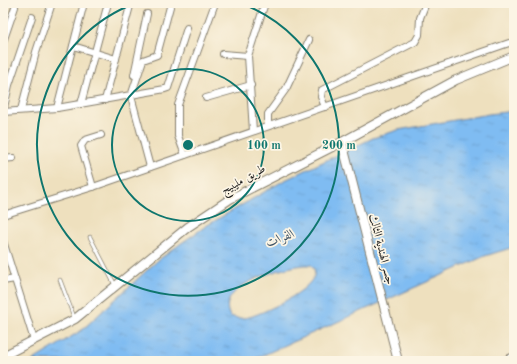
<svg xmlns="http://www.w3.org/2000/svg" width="517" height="364" viewBox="0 0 517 364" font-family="'Old Standard TT',Amiri,serif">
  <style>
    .water { fill: url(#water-ripples); stroke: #4e6c87; fill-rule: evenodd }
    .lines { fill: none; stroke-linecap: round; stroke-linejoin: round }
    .service-casing { stroke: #857e6d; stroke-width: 4.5 }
    .minor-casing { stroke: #857e6d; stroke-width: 8 }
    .tertiary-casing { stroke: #857e6d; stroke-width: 10 }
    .service { stroke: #fff; stroke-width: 3 }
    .minor { stroke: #fff; stroke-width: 6 }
    .tertiary { stroke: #fff; stroke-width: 8 }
    .ring { fill: none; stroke: #0f766e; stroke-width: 2 }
    .labels { text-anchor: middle; stroke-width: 3.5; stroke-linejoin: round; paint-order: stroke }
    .street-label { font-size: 12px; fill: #1c1c1c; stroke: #fcf5e5 }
    .water-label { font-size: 13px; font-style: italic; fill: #3f5467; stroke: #fcf5e5 }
    .centre { fill: #0f766e; stroke: #fcf5e5; stroke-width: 2 }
    .ring-label { font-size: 12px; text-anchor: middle; font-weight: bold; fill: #0f766e; stroke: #fcf5e5; stroke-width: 3.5; stroke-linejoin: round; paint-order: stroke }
  </style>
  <defs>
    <pattern id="water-ripples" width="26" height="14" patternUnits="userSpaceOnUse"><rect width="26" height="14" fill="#7fbcf2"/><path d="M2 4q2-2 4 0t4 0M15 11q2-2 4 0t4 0" fill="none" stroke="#6da1cf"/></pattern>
  </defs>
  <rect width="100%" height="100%" fill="#fcf5e5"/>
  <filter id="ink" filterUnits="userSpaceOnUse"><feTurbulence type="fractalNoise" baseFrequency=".025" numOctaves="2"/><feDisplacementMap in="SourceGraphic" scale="8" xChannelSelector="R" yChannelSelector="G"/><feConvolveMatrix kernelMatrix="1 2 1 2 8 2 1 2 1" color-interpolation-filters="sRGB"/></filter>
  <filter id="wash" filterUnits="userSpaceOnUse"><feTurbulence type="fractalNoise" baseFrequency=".012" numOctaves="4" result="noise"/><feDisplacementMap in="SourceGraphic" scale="16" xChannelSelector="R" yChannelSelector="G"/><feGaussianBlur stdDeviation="0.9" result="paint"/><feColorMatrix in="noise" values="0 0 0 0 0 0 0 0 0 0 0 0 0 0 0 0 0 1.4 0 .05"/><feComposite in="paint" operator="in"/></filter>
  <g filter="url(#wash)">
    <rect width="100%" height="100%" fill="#eee0be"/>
    <path class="water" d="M 514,111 L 514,247 L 485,256 L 250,361 L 32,361 L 82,330 L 157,261 L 180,244 L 206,226 L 283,181 L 373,138 L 398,130 L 489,114 ZM 304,265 L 311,265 C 331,283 262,314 249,317 C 242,319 236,318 230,316 C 213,286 284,267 304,265 Z"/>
  </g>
  <g filter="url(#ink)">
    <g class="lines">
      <g class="service-casing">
        <g id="service">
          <polyline points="90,237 115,285"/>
          <polyline points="60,280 74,317"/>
        </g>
      </g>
      <g class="minor-casing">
        <g id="minor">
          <polyline points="3,42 15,7"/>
          <polyline points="73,46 116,59"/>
          <polyline points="223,54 248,56"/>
          <polyline points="134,75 147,14"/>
          <polyline points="206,98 251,85"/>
          <polyline points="105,100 130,6 129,3"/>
          <polyline points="81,104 108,3"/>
          <polyline points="325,107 321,97 322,90 415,42 419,35 420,18 426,3"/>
          <polyline points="57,108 84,3"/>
          <polyline points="21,110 36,52 52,3"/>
          <polyline points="3,112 57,108 165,89 168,88 187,28"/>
          <polyline points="3,112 9,85 32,17"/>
          <polyline points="268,126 268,114 286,89 309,40"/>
          <polyline points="253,131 248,56 265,3"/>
          <polyline points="185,155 178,136 178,105 214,6"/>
          <polyline points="3,159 13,158"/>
          <polyline points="150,167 131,96 143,60 157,55 171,3"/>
          <polyline points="93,187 81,146 85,140 101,135"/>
          <polyline points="3,215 93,187 509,43 514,44"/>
          <polyline points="3,241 34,340"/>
          <polyline points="3,281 15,279"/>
          <polyline points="503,361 514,356"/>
        </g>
      </g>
      <g class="tertiary-casing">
        <g id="tertiary">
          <polyline points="342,142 398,361"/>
          <polyline points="3,356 75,319 188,227 230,199 342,142 456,80 514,56"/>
        </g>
      </g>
      <use href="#service" class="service"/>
      <use href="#minor" class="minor"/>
      <use href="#tertiary" class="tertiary"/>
    </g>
  </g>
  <g class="ring">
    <circle cx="188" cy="145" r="76"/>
    <path d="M240 3A151 151 0 1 1 136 3"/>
  </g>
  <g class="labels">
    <g class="street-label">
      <text transform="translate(243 179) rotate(-29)" y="4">طريق مليبيج</text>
      <text transform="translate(382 249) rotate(76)" y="4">جسر الهندية الثالث</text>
    </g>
    <g class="water-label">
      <text transform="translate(280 237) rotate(-21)" y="5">الفرات</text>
    </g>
  </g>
  <circle cx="188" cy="145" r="6" class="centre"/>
  <g class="ring-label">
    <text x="264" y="149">100 m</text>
    <text x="339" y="149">200 m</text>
  </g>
  <rect width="517" height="364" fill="none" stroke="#fcf5e5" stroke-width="16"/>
</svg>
